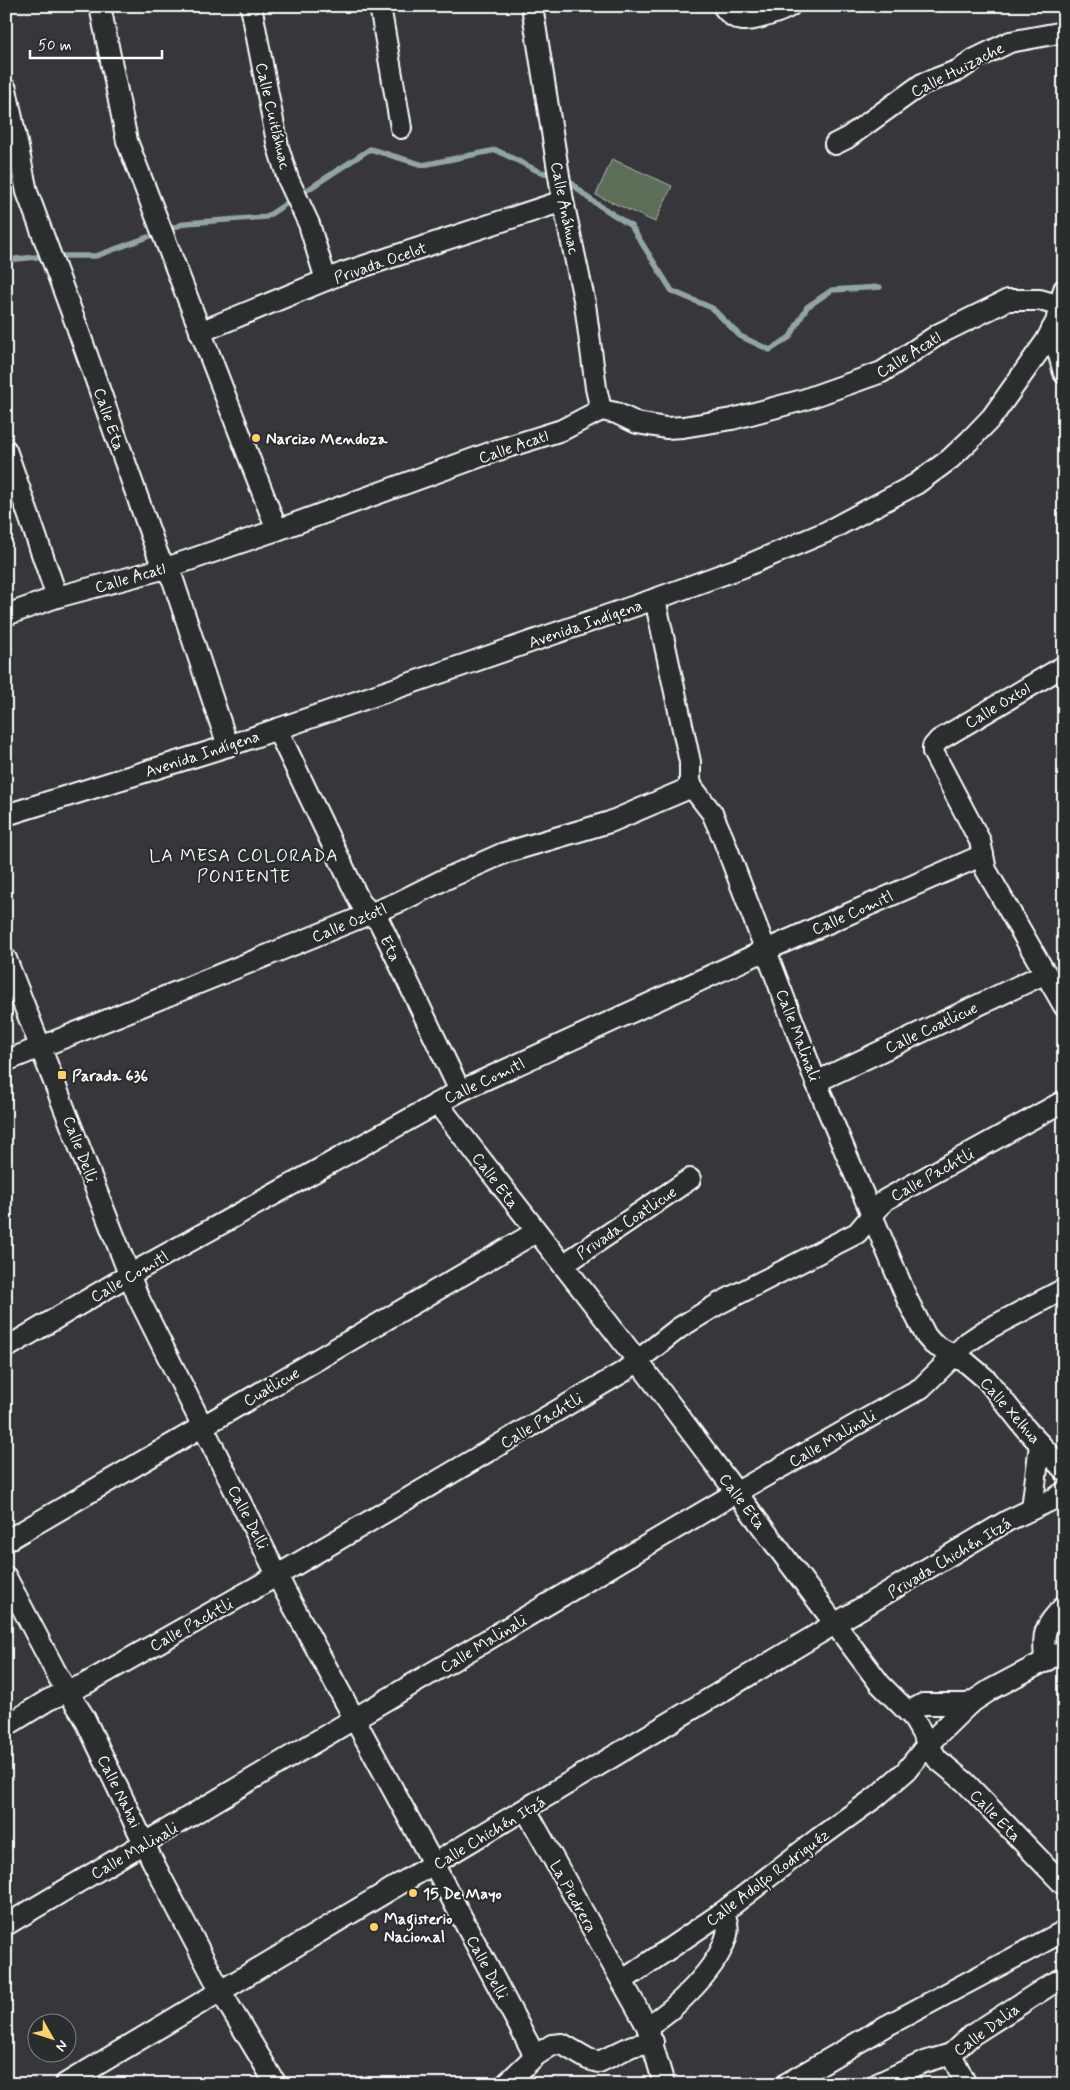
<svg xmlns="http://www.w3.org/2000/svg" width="1070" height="2090" viewBox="0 0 1070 2090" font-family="Mynerve,sans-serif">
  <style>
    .green { fill: #5b6e59; stroke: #adb6ac }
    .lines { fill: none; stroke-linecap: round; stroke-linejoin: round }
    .stream { stroke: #92a4a7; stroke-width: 5.5 }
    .minor-casing { stroke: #fff; stroke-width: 24 }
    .minor { stroke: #2a2d2e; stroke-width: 20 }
    .poi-dot { fill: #ffd166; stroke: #2a2d2e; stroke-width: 2 }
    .labels { text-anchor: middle; stroke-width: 4.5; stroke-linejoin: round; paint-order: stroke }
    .street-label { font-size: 16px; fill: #fff; stroke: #2a2d2e }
    .poi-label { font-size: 16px; font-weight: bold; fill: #fff; stroke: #2a2d2e; text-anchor: start }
    .neighbourhood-label { font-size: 18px; letter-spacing: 1px; fill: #fff; stroke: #2a2d2e }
  </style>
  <rect width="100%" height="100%" fill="#37373b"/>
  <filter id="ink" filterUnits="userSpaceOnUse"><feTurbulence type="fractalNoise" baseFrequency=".02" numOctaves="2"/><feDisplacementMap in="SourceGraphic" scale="10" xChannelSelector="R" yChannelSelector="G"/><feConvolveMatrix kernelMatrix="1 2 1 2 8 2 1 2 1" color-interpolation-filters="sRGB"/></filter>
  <g filter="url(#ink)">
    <polygon class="green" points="612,159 672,186 655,222 596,195"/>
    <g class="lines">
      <g class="stream">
        <polyline points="565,177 588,198 631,226 672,291 712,308 740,336 770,350 790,337 807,307 832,290 880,287"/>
        <polyline points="175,227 186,223 266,217 370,149 423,165 496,150 540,172 556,175"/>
        <polyline points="56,256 96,256 148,237"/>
        <polyline points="6,260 47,256"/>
      </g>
      <g class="minor-casing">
        <g id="minor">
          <polyline points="100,6 127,141 277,530"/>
          <polyline points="251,6 278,147 288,179 309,224 326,280"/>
          <polyline points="380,6 401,128"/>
          <polyline points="532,6 563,201 585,304 596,388 601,410"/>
          <path d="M 723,6 C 728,13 734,19 743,20 C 752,21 782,12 790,6"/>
          <polyline points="6,89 27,192 75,321 158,555 173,580 228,746"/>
          <polyline points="835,144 847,138 922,84 959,70 975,59 1010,42 1064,32"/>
          <polyline points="1052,329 1064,373"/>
          <polyline points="200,332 343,273 563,201"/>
          <polyline points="6,450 57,597"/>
          <polyline points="655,599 690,762 690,780 692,787 712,813 723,838 816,1082 908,1301 926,1336 933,1344 967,1363 987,1380 1026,1429 1064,1470"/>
          <polyline points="6,615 57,597 166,568 277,530 498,450 562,430 601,410 616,413 637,423 666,428 683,427 732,419 803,400 882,372 939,334 1008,300 1040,300 1064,307"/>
          <polyline points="1064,666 939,740 933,747 933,752 980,841 986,870 1064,1006"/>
          <polyline points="277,729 360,902 380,923 460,1091"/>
          <polyline points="6,815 228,746 655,599 743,567 826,532 916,484 950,459 969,441 992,417 1046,341 1056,322 1064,289"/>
          <polyline points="6,959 138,1297 285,1591 434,1865 535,2056"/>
          <polyline points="6,1061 399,902 441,881 504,853 610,822 692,787"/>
          <polyline points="816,1082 1046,973"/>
          <polyline points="437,1103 637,1360 880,1684 912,1716 937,1759 965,1782 1064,1885"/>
          <polyline points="563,1265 690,1179"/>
          <polyline points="6,1348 129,1275 460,1091 766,950 983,855"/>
          <polyline points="1032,1509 1040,1444"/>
          <polyline points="6,1541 536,1232"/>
          <polyline points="6,1577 59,1678 84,1717 152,1860 221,1992 276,2084"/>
          <path d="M 1045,1662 C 1043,1630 1043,1629 1064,1606"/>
          <polyline points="908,1712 923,1704 969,1704"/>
          <polyline points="6,1726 48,1700 85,1684 278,1575 623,1372 679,1328 720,1303 857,1233 885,1200 1064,1101"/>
          <polyline points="526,1810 647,2026 664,2084"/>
          <polyline points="6,1925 737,1492 921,1388 968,1342 986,1330 1064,1289"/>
          <polyline points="622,1981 723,1912 819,1838 876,1797 906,1771 927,1745 969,1704 992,1689 1064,1651"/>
          <path d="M 647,2026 C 675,2010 720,1966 727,1934 C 729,1926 726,1919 723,1912"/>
          <polyline points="951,2054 966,2084"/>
          <polyline points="65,2084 1007,1521 1054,1499 1064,1492"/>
          <polyline points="506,2084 535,2056 552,2045 562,2044 588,2059 599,2062 632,2046 653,2042"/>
          <polyline points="786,2084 888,2025 1064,1931"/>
          <polyline points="877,2084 924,2062 951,2054 972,2035 1050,1985 1064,1978"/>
        </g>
      </g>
      <use href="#minor" class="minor"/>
    </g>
  </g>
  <g class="poi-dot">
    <circle cx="256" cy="438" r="5"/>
    <rect x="57" y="1070" width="10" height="10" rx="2.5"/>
    <circle cx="413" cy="1893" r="5"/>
    <circle cx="374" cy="1927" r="5"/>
  </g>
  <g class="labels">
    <g class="street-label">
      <text transform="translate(957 69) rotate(-27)" y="6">Calle Huizache</text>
      <text transform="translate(274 116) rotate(77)" y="6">Calle Cuitláhuac</text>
      <text transform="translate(566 208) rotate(79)" y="6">Calle Anáhuac</text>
      <text transform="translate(380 262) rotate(-19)" y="6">Privada Ocelot</text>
      <text transform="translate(908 354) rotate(-32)" y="6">Calle Acatl</text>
      <text transform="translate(110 419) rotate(71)" y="6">Calle Eta</text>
      <text transform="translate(513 446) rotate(-19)" y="6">Calle Acatl</text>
      <text transform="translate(130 577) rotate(-16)" y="6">Calle Acatl</text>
      <text transform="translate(585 623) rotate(-19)" y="6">Avenida Indígena</text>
      <text transform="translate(997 705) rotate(-31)" y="6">Calle Oxtol</text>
      <text transform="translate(202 753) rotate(-18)" y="6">Avenida Indígena</text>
      <text transform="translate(852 912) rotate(-24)" y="6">Calle Comitl</text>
      <text transform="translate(349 922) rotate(-22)" y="6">Calle Oztotl</text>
      <text transform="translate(391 948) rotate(64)" y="6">Eta</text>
      <text transform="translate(931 1027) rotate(-25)" y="6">Calle Coatlicue</text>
      <text transform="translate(799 1035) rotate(69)" y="6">Calle Malinali</text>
      <text transform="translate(484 1080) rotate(-25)" y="6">Calle Comitl</text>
      <text transform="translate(81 1149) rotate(69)" y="6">Calle Delli</text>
      <text transform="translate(932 1174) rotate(-29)" y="6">Calle Pachtli</text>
      <text transform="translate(496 1180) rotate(53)" y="6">Calle Eta</text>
      <text transform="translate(626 1222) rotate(-34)" y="6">Privada Coatlicue</text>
      <text transform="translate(129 1276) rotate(-30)" y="6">Calle Comitl</text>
      <text transform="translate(271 1386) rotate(-30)" y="6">Cuatlicue</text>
      <text transform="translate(1011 1410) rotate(49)" y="6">Calle Xelhua</text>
      <text transform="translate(541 1420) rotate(-31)" y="6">Calle Pachtli</text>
      <text transform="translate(832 1438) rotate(-30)" y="6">Calle Malinali</text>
      <text transform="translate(743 1501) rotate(53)" y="6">Calle Eta</text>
      <text transform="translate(249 1517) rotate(63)" y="6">Calle Delli</text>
      <text transform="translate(949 1557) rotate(-31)" y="6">Privada Chichén Itzá</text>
      <text transform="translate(191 1624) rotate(-29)" y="6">Calle Pachtli</text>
      <text transform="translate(483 1643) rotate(-31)" y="6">Calle Malinali</text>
      <text transform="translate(120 1791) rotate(64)" y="6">Calle Nahai</text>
      <text transform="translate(996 1815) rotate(46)" y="6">Calle Eta</text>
      <text transform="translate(489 1832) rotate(-31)" y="6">Calle Chichén Itzá</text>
      <text transform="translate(134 1850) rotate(-30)" y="6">Calle Malinali</text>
      <text transform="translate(767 1877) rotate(-37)" y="6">Calle Adolfo Rodriguéz</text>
      <text transform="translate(574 1896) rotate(61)" y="6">La Piedrera</text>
      <text transform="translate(488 1967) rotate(62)" y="6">Calle Delli</text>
      <text transform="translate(986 2029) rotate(-36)" y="6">Calle Dalia</text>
    </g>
    <g class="poi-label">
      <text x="266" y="444">Narcizo Mendoza</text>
      <text x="72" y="1081">Parada 636</text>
      <text x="423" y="1899">15 De Mayo</text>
      <text x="384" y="1924">Magisterio<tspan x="384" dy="18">Nacional</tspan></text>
    </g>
    <g class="neighbourhood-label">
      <text x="244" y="861">LA MESA COLORADA<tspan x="244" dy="21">PONIENTE</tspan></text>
    </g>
  </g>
  <rect width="1070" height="2090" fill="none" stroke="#2a2d2e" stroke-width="25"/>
  <rect x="12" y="12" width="1045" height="2065" fill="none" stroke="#fff" stroke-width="2" filter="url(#ink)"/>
  <g transform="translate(52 2038) rotate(129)"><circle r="24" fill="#2a2d2e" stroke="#7f8182"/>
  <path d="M0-4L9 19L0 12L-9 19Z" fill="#ffd166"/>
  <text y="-8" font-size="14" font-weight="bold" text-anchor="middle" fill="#ffffff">N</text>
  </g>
  <path d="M30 50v8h132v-8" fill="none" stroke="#ffffff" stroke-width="2.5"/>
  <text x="38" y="50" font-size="15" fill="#ffffff" stroke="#2a2d2e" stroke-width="4" paint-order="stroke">50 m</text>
</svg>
